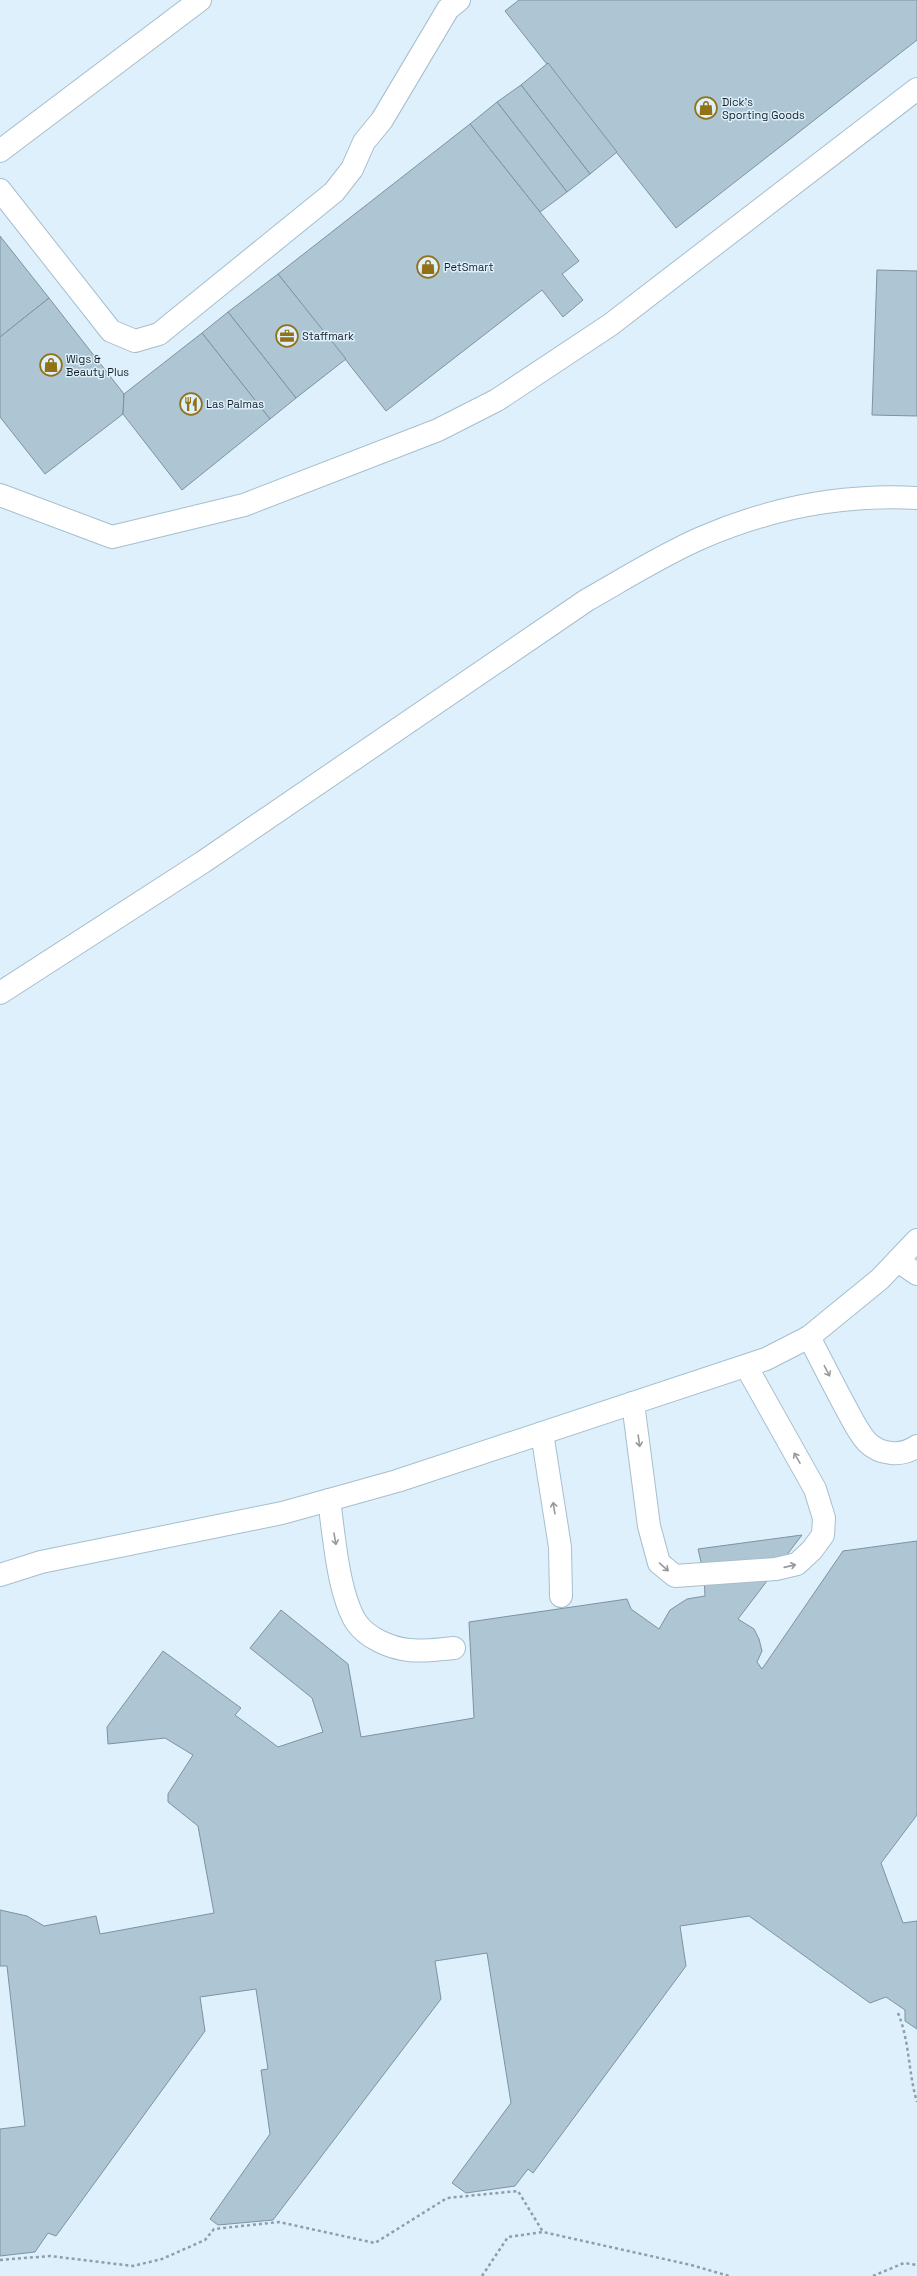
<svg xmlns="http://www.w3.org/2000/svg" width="917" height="2276" viewBox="0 0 917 2276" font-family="'Space Grotesk',sans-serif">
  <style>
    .building { fill: #aec5d4; stroke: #7d93a1 }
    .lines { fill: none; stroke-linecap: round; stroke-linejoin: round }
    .minor-casing { stroke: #a7becd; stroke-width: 24 }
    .path { stroke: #8f9ea8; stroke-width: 2.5; stroke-dasharray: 3 3; stroke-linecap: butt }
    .minor { stroke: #fff; stroke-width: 22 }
    .oneway { stroke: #979a9d }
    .labels { text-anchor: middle; stroke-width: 3; stroke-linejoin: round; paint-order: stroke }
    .poi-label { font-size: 11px; fill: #171f25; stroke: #ddf0fc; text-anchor: start }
  </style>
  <rect width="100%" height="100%" fill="#ddf0fc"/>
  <g class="building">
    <polygon points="519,0 917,0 917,40 676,228 505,11"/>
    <polygon points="548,63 617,152 590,174 521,85"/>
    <polygon points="521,85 590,174 567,192 497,102"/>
    <polygon points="497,102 567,192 540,212 470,124"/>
    <polygon points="470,124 579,261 562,274 583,300 563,317 542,290 386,411 278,274"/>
    <polygon points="0,236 49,298 0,337"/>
    <polygon points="877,270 917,271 917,416 872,415"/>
    <polygon points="278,274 346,359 296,398 228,312"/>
    <polygon points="49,298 124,394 123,414 45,474 0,417 0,337"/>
    <polygon points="228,312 296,398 270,419 202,333"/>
    <polygon points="202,333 270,419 182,490 123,414 124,394"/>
    <polygon points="802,1535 738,1619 754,1629 759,1639 762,1651 757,1662 762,1669 843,1551 917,1541 917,1815 881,1863 903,1923 917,1921 917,2029 905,2021 905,2010 886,1997 870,2003 749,1916 680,1926 686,1966 533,2173 528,2169 515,2186 466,2193 452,2183 511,2103 487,1953 435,1961 441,1999 273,2220 218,2225 210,2219 270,2134 261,2070 268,2069 256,1989 200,1997 205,2031 56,2236 48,2233 35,2252 0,2256 0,2129 25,2126 7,1966 0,1966 0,1910 27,1916 44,1926 96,1916 100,1934 214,1913 198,1826 168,1802 168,1794 193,1755 165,1738 108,1744 107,1727 163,1651 241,1708 235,1715 278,1747 323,1732 312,1698 250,1648 281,1610 348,1664 361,1737 474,1718 469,1622 627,1599 631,1609 659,1629 670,1610 687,1599 705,1596 704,1575 698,1549"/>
  </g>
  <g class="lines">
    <g class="minor-casing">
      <g id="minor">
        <polyline points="0,151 200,0"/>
        <polyline points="0,190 111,331 135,341 159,334 334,192 352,169 364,142 382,120 448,9 459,0"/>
        <polyline points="0,495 112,537 244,505 438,430 497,400 610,325 917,89"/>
        <path d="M 0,993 L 203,862 L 587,600 C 624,579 662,555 701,538 C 770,508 842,494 917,498"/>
        <polyline points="898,1261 917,1274"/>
        <path d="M 809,1337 C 821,1360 833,1384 846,1408 C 852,1419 858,1432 867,1442 C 880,1455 902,1457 917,1446"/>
        <polyline points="633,1403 649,1526 659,1563 675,1576 776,1569 797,1564 812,1550 823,1535 824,1518 815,1489 746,1366"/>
        <polyline points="542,1433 560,1547 561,1596"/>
        <path d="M 329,1500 C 334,1535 338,1593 356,1622 C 367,1638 390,1648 409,1650 C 423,1652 440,1649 454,1648"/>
        <polyline points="0,1575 41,1562 282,1513 329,1500 397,1481 766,1359 809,1337 880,1279 917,1240"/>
      </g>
    </g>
    <g class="path">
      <path d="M 898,2013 C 910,2042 908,2072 917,2102"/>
      <polyline points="0,2260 50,2256 133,2266 162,2259 205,2240 214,2229 279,2222 375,2243 447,2198 518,2191 543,2232"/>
      <polyline points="482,2276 508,2237 543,2232 691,2265 729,2276"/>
      <polyline points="873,2276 904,2263 917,2265"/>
    </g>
    <use href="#minor" class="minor"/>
  </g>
  <defs><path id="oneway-shaft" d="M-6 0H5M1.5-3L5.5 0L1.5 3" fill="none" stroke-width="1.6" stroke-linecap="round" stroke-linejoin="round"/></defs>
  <g class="oneway">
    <use href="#oneway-shaft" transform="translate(827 1371) rotate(63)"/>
    <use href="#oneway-shaft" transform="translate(639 1441) rotate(82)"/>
    <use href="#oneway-shaft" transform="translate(797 1458) rotate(-120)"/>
    <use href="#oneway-shaft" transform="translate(554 1508) rotate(-99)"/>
    <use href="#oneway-shaft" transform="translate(335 1539) rotate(80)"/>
    <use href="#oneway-shaft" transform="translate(790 1566) rotate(-13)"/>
    <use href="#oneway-shaft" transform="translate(664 1567) rotate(41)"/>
  </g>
  <defs>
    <g id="shop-ring" transform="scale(1.15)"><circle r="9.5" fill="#ddf0fc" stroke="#927117" stroke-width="1.5"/><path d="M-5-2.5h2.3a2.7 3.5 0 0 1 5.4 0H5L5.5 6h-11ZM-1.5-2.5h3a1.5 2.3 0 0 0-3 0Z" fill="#927117"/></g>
    <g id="office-ring" transform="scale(1.15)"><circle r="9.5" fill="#ddf0fc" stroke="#927117" stroke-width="1.5"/><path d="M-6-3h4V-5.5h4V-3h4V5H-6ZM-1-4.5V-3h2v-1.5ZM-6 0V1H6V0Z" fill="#927117"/></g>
    <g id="restaurant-ring" transform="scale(1.15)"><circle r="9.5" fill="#ddf0fc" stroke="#927117" stroke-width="1.5"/><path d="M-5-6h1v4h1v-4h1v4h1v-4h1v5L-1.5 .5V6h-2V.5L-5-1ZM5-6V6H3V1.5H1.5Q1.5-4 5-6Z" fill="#927117"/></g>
  </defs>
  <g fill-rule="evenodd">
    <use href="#shop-ring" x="706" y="108"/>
    <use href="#shop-ring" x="428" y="267"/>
    <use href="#office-ring" x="287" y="336"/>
    <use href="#shop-ring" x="51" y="365"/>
    <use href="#restaurant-ring" x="191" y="404"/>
  </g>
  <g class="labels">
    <g class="poi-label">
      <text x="722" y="106">Dick's<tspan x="722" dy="13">Sporting Goods</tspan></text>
      <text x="444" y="271">PetSmart</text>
      <text x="302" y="340">Staffmark</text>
      <text x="66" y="363">Wigs &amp;<tspan x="66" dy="13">Beauty Plus</tspan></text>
      <text x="206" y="408">Las Palmas</text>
    </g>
  </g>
</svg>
